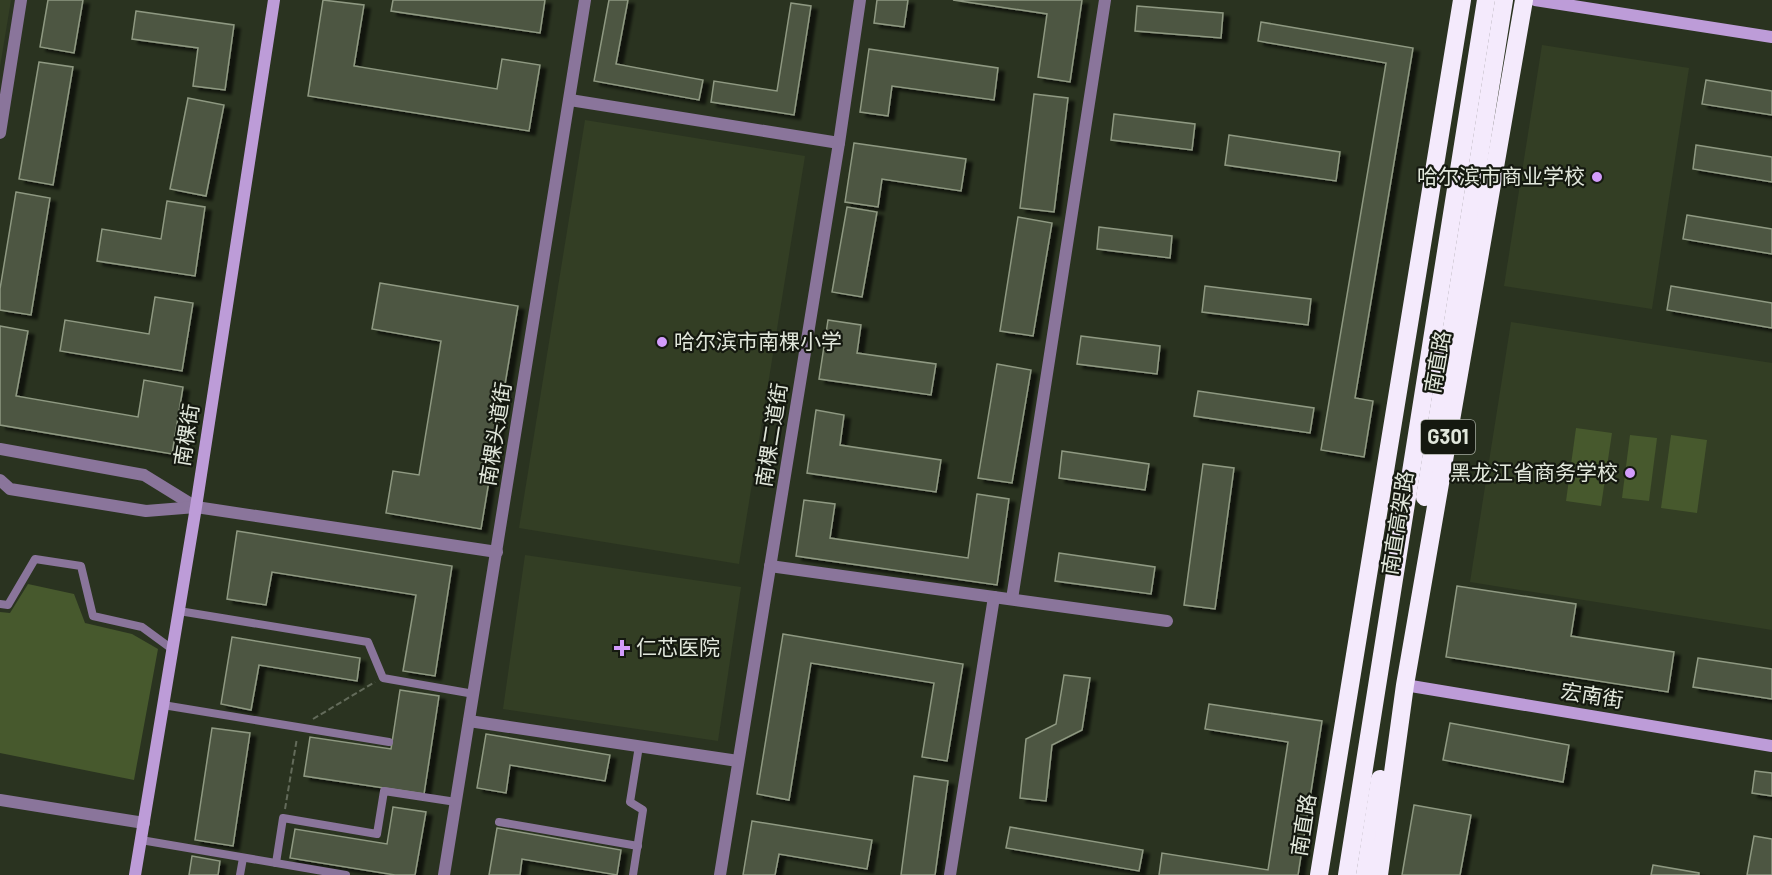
<svg xmlns="http://www.w3.org/2000/svg" width="1772" height="875" viewBox="0 0 1772 875" font-family="Barlow,'Noto Sans SC',sans-serif">
  <style>
    .built { fill: #333e24 }
    .green { fill: #47592d }
    .building { fill: #4d5742; stroke: #8f9982; stroke-width: 1.5; filter: url(#shadow) }
    .lines { fill: none; stroke-linecap: round; stroke-linejoin: round }
    .path { stroke: #636b5a; stroke-width: 2; stroke-dasharray: 6 3; stroke-linecap: butt }
    .lane { stroke: #8a759b; stroke-width: 8 }
    .street { stroke: #8a759b; stroke-width: 12 }
    .secondary { stroke: #bd9cd8; stroke-width: 12 }
    .highway { stroke: #f4eafc; stroke-width: 18 }
    .poi-dot { fill: #d39cfc; stroke: #151910; stroke-width: 2 }
    .labels { text-anchor: middle; stroke-width: 4.5; stroke-linejoin: round; paint-order: stroke }
    .shield { fill: #151910; stroke: #a4a99e; stroke-width: 1.5 }
    .shield-label { font-size: 20px; font-weight: bold; fill: #e1e7db }
    .poi-label { font-size: 21px; fill: #e1e7db; stroke: #151910; text-anchor: end }
    .street-label { font-size: 21px; fill: #e1e7db; stroke: #151910 }
  </style>
  <defs>
    <filter id="shadow"><feDropShadow dx="6" dy="4" stdDeviation="1.5" flood-color="#0009"/></filter>
  </defs>
  <rect width="100%" height="100%" fill="#2a3320"/>
  <g class="built">
    <polygon points="0,0 11,0 0,67"/>
    <polygon points="1542,45 1689,68 1652,309 1504,286"/>
    <polygon points="585,120 805,156 739,564 519,528"/>
    <polygon points="1511,322 1772,363 1772,630 1470,582"/>
    <polygon points="525,555 741,587 718,741 503,709"/>
  </g>
  <g class="green">
    <polygon points="1576,428 1612,433 1601,506 1566,501"/>
    <polygon points="1630,435 1657,438 1649,501 1622,498"/>
    <polygon points="1671,435 1707,440 1697,513 1661,508"/>
    <polygon points="28,584 74,594 85,623 132,634 158,649 134,780 0,753 0,612 10,613"/>
  </g>
  <g class="building">
    <polygon points="48,0 83,0 74,53 40,47"/>
    <polygon points="323,0 364,5 354,66 497,89 502,59 540,65 529,131 308,96"/>
    <polygon points="393,0 545,0 540,33 391,11"/>
    <polygon points="609,0 628,0 616,64 703,80 699,100 594,81"/>
    <polygon points="877,0 908,0 904,27 874,23"/>
    <polygon points="953,0 1082,0 1070,82 1038,77 1047,14"/>
    <polygon points="791,3 811,6 794,115 711,102 714,81 777,91"/>
    <polygon points="1137,6 1223,13 1221,38 1135,31"/>
    <polygon points="136,11 234,25 225,90 193,86 198,48 132,39"/>
    <polygon points="1261,22 1413,48 1355,398 1373,401 1364,457 1321,450 1386,63 1258,41"/>
    <polygon points="869,49 998,68 994,100 892,86 888,116 860,112"/>
    <polygon points="39,62 73,67 53,185 19,179"/>
    <polygon points="1706,80 1772,91 1772,115 1702,104"/>
    <polygon points="1034,94 1068,98 1054,212 1020,208"/>
    <polygon points="188,98 224,105 206,196 170,189"/>
    <polygon points="1114,114 1195,124 1192,150 1111,140"/>
    <polygon points="1229,135 1340,152 1336,181 1225,165"/>
    <polygon points="854,143 966,159 961,191 882,179 878,207 845,202"/>
    <polygon points="1696,145 1772,157 1772,182 1693,169"/>
    <polygon points="16,192 50,198 31,315 0,310 0,289"/>
    <polygon points="167,201 205,207 195,276 97,261 102,229 161,239"/>
    <polygon points="847,207 877,212 862,297 832,292"/>
    <polygon points="1687,215 1772,229 1772,254 1683,239"/>
    <polygon points="1018,217 1052,223 1033,336 1000,331"/>
    <polygon points="1099,227 1172,236 1170,258 1097,249"/>
    <polygon points="380,283 518,306 481,529 386,513 393,471 419,475 441,341 372,329"/>
    <polygon points="1205,286 1311,299 1308,325 1202,312"/>
    <polygon points="1671,286 1772,303 1772,328 1667,310"/>
    <polygon points="155,297 193,303 182,371 60,351 65,320 149,334"/>
    <polygon points="828,320 861,325 857,353 936,364 931,395 819,379"/>
    <polygon points="0,326 28,331 16,396 138,417 144,380 183,387 172,454 0,425"/>
    <polygon points="1081,336 1160,346 1157,374 1077,364"/>
    <polygon points="997,364 1031,370 1012,483 978,478"/>
    <polygon points="1198,391 1314,408 1310,433 1194,416"/>
    <polygon points="816,410 844,415 840,445 941,460 936,492 807,473"/>
    <polygon points="1062,451 1149,464 1145,490 1059,478"/>
    <polygon points="1203,464 1234,468 1215,609 1184,605"/>
    <polygon points="977,494 1009,499 997,585 796,556 804,500 835,504 830,538 968,558"/>
    <polygon points="237,531 452,566 435,676 403,671 416,595 272,572 266,605 227,599"/>
    <polygon points="1059,553 1155,567 1151,594 1055,581"/>
    <polygon points="1457,586 1576,604 1571,636 1674,652 1668,692 1446,657"/>
    <polygon points="783,634 963,664 947,761 922,757 934,683 811,663 789,800 757,794"/>
    <polygon points="232,637 360,658 357,681 259,665 251,710 221,704"/>
    <polygon points="1698,658 1772,669 1772,699 1693,687"/>
    <polygon points="1064,675 1090,678 1082,730 1052,745 1046,801 1020,798 1026,739 1056,724"/>
    <polygon points="400,690 439,696 424,794 304,776 310,737 391,749"/>
    <polygon points="1209,704 1322,721 1298,875 1159,875 1162,853 1268,870 1288,742 1205,729"/>
    <polygon points="1450,723 1569,745 1563,782 1443,760"/>
    <polygon points="212,728 250,733 233,846 195,840"/>
    <polygon points="486,734 610,755 605,781 510,765 506,793 477,788"/>
    <polygon points="1755,771 1772,773 1772,796 1752,793"/>
    <polygon points="914,776 948,781 935,875 901,875"/>
    <polygon points="1414,805 1471,815 1460,875 1402,875"/>
    <polygon points="393,807 426,812 415,875 395,875 290,858 295,829 387,844"/>
    <polygon points="752,821 872,840 867,869 779,854 775,875 743,875"/>
    <polygon points="1010,827 1143,850 1139,871 1006,848"/>
    <polygon points="497,828 621,850 617,875 522,859 520,875 489,875"/>
    <polygon points="1754,836 1772,839 1772,875 1747,875"/>
    <polygon points="192,856 220,861 218,875 189,875"/>
    <polygon points="1653,865 1699,873 1699,875 1651,875"/>
  </g>
  <g class="lines">
    <g class="path">
      <polyline points="313,719 375,682"/>
      <polyline points="285,809 297,738"/>
    </g>
    <g class="lane">
      <polyline points="0,604 8,605 35,559 81,566 93,616 142,627 172,649"/>
      <polyline points="179,611 368,642 383,678 474,694"/>
      <polyline points="163,705 389,742"/>
      <polyline points="499,822 638,846"/>
      <polyline points="141,840 346,875"/>
      <polyline points="276,863 283,818 377,834 384,791 456,802"/>
      <polyline points="240,875 243,858"/>
      <polyline points="633,875 643,810 630,802 639,746"/>
    </g>
    <g class="street">
      <polyline points="570,100 839,143"/>
      <polyline points="0,133 21,0"/>
      <polyline points="0,449 144,475 196,507"/>
      <polyline points="0,480 10,489 146,511 196,507 497,552"/>
      <polyline points="770,566 1167,621"/>
      <polyline points="1012,599 1105,0"/>
      <polyline points="469,721 738,761"/>
      <polyline points="0,800 144,823"/>
      <polyline points="444,875 585,0"/>
      <polyline points="720,875 839,143 860,0"/>
      <polyline points="950,875 994,597"/>
    </g>
    <g class="secondary">
      <polyline points="1535,0 1772,37"/>
      <polyline points="1405,685 1772,746"/>
      <polyline points="135,875 196,507 274,0"/>
    </g>
    <g class="highway">
      <polyline points="1425,497 1504,0"/>
      <polyline points="1319,875 1462,0"/>
      <polyline points="1347,875 1486,0"/>
      <polyline points="1365,875 1380,779"/>
      <polyline points="1379,875 1405,685 1524,0"/>
    </g>
  </g>
  <g class="poi-dot">
    <circle cx="1597" cy="177" r="6"/>
    <circle cx="662" cy="342" r="6"/>
    <circle cx="1630" cy="473" r="6"/>
    <path d="M619 639h6v6h6v6h-6v6h-6v-6h-6v-6h6z"/>
  </g>
  <g class="labels">
    <rect class="shield" x="1421" y="420" width="54" height="34" rx="4.5"/>
    <g class="shield-label">
      <text x="1448" y="444">G301</text>
    </g>
    <g class="poi-label">
      <text x="1585" y="184">哈尔滨市商业学校</text>
      <text x="674" y="349" text-anchor="start">哈尔滨市南棵小学</text>
      <text x="1618" y="480">黑龙江省商务学校</text>
      <text x="636" y="655" text-anchor="start">仁芯医院</text>
    </g>
    <g class="street-label">
      <text transform="translate(1438 362) rotate(-80)" y="7">南直路</text>
      <text transform="translate(496 434) rotate(-81)" y="7">南棵头道街</text>
      <text transform="translate(187 435) rotate(-81)" y="7">南棵街</text>
      <text transform="translate(772 435) rotate(-81)" y="7">南棵二道街</text>
      <text transform="translate(1398 523) rotate(-81)" y="7">南直高架路</text>
      <text transform="translate(1592 696) rotate(9)" y="7">宏南街</text>
      <text transform="translate(1304 825) rotate(-81)" y="7">南直路</text>
    </g>
  </g>
</svg>
